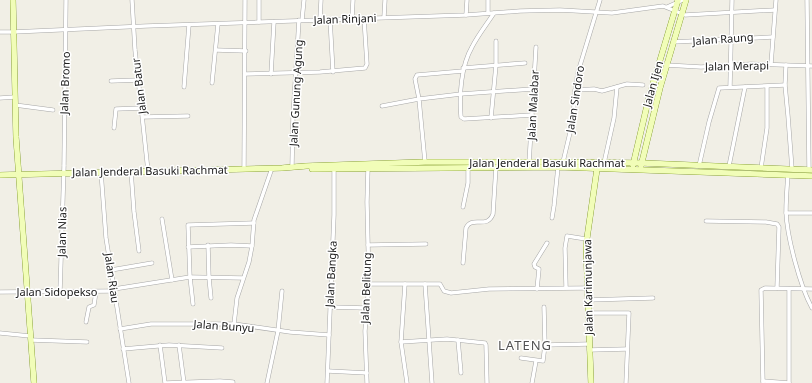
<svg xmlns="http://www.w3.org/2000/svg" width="812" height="383" viewBox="0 0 812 383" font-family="'Noto Sans',sans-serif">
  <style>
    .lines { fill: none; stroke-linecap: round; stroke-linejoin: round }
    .street-casing { stroke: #a7a7a7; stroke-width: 4.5 }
    .secondary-casing { stroke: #607e00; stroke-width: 6 }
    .street { stroke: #fff; stroke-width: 3.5 }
    .secondary { stroke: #f1fdb8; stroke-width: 5.5 }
    .labels { text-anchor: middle; stroke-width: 3; stroke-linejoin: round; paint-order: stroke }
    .street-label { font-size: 11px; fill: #202020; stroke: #fff }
    .quarter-label { font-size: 13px; letter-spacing: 1px; fill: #535353; stroke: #fff }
  </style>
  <rect width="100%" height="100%" fill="#f1efe6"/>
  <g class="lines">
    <g class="street-casing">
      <g id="street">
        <polyline points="132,0 135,50 148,171"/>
        <polyline points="807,0 809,170"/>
        <polyline points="667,7 683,0"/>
        <polyline points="488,13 488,0"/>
        <path d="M 494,13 C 487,24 478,35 472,47 C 461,66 459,95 461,117 L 464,119 L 532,115"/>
        <polyline points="466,15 467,0"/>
        <polyline points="384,17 385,0"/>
        <polyline points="352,18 353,0"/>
        <polyline points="320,19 321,0"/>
        <polyline points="330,19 333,72"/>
        <polyline points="302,20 304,0"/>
        <polyline points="259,22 259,0"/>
        <polyline points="0,32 13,32 146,26 466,15 520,11 560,10 612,13 663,6 685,15 775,10"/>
        <polyline points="673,42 773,37"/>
        <polyline points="216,50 246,51"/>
        <polyline points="771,64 776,0"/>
        <polyline points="666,65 701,67 751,64 812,66"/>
        <polyline points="786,65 785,85 788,116 792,169"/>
        <polyline points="463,68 525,63"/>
        <polyline points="245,74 320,72 365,68 367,64 364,18"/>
        <polyline points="271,74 274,22"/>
        <polyline points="111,81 139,80"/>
        <polyline points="212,83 218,24"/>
        <polyline points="184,87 189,25"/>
        <polyline points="730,87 732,0"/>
        <polyline points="575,90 594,89 602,91 627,84 643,85"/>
        <polyline points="0,98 15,97"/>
        <polyline points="15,105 53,110"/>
        <polyline points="382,106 419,99 415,79 417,75 463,71"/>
        <polyline points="143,117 188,116"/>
        <polyline points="491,118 496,65 496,41"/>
        <polyline points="114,128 116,109 142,108"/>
        <polyline points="425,162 419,99 461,94 533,89"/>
        <polyline points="563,162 573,120 575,90 578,72 600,0"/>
        <polyline points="529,163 536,47"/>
        <polyline points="604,163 614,118 617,87"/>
        <polyline points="64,165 66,0"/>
        <polyline points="292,166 293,116 299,20"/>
        <polyline points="699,166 709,122 719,88 785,85"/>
        <polyline points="729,166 745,87"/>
        <polyline points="761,168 767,128 767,87"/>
        <polyline points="244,169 245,0"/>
        <polyline points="131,171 134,212 139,251"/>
        <polyline points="101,172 106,238 129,383"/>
        <path d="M 788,175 C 787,187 786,200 786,212 C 787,237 800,286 812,308"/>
        <polyline points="463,207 468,183 468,167"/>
        <polyline points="786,213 812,213"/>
        <polyline points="552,218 554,206 558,167"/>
        <polyline points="162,219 172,280"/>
        <polyline points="706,221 766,222 777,224 779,227 777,288"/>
        <polyline points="208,245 209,278 211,298"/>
        <polyline points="368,245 426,244"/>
        <polyline points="188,247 231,245 252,246"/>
        <path d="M 463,263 L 466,228 C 472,215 487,230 493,214 L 496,167"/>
        <polyline points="111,270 152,263"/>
        <polyline points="369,284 440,284 444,291 451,293 489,289 587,288"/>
        <polyline points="405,284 401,342 407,383"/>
        <polyline points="425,284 432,383"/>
        <polyline points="566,287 565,248 567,236 586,239"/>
        <polyline points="114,289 190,277 243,278"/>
        <polyline points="537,289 539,269 535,267 534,264 547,243"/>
        <polyline points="789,289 789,383"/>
        <polyline points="0,292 114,291"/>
        <polyline points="60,292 64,166"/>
        <polyline points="588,300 653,298"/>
        <polyline points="193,304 190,277 188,225 254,223"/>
        <polyline points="330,307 366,308"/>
        <polyline points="544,307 545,345 589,344"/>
        <polyline points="588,313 629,313 626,383"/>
        <polyline points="86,322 89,307 94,305 96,292"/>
        <polyline points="234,324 237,298 249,262 252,246 254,220 272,168"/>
        <polyline points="120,329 151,324 234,324 290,332 329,335"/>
        <polyline points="0,333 30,336"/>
        <polyline points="31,340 87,342"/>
        <polyline points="458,340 461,373"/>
        <polyline points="401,342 447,339 485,343 486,345 487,383"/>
        <polyline points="160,345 165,383"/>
        <polyline points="179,345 184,383"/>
        <polyline points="123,349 169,345 222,348"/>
        <polyline points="589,350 627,349"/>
        <polyline points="521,358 543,361 545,345"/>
        <polyline points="328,371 367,373"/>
        <polyline points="763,381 789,383"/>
        <polyline points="166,383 220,381 233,382"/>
        <polyline points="267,383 278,331 282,291"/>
        <polyline points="327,383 334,215 334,168"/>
        <polyline points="367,383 365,331 369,284 367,202 368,168"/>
        <polyline points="532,383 536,361"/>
        <polyline points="763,383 761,290 765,288 812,289"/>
      </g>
    </g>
    <g class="secondary-casing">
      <g id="secondary">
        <polyline points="13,0 16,137 34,383"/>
        <polyline points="633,165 649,97 678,0"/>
        <polyline points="641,166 660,88 686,0"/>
        <polyline points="312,169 558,167 812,176"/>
        <polyline points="0,175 282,168 306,166 425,162 563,162 642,163 812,170"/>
        <polyline points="591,383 586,245 597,169"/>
      </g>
    </g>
    <use href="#street" class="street"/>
    <use href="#secondary" class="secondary"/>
  </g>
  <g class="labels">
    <g class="street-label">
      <text transform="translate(345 19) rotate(-2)" y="4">Jalan Rinjani</text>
      <text transform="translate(723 39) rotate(-4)" y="4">Jalan Raung</text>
      <text transform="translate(737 66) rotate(-1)" y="4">Jalan Merapi</text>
      <text transform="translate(65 83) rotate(-88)" y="4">Jalan Bromo</text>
      <text transform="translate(653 84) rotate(-74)" y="4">Jalan Ijen</text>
      <text transform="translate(139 86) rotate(-97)" y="4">Jalan Batur</text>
      <text transform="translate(296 93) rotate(-87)" y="4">Jalan Gunung Agung</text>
      <text transform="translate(575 99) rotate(-81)" y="4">Jalan Sindoro</text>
      <text transform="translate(533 105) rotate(-87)" y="4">Jalan Malabar</text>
      <text x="547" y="167">Jalan Jenderal Basuki Rachmat</text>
      <text transform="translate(150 171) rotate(-1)" y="4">Jalan Jenderal Basuki Rachmat</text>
      <text transform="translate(62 232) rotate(-89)" y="4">Jalan Nias</text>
      <text transform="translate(331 274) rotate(-87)" y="4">Jalan Bangka</text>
      <text transform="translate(112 278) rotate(82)" y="4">Jalan Riau</text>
      <text transform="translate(588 287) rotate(-91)" y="4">Jalan Karimunjawa</text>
      <text transform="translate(366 288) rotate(-88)" y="4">Jalan Belitung</text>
      <text x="57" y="296">Jalan Sidopekso</text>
      <text transform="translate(224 326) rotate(4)" y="4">Jalan Bunyu</text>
    </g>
    <g class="quarter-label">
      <text x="525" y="350">LATENG</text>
    </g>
  </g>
</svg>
